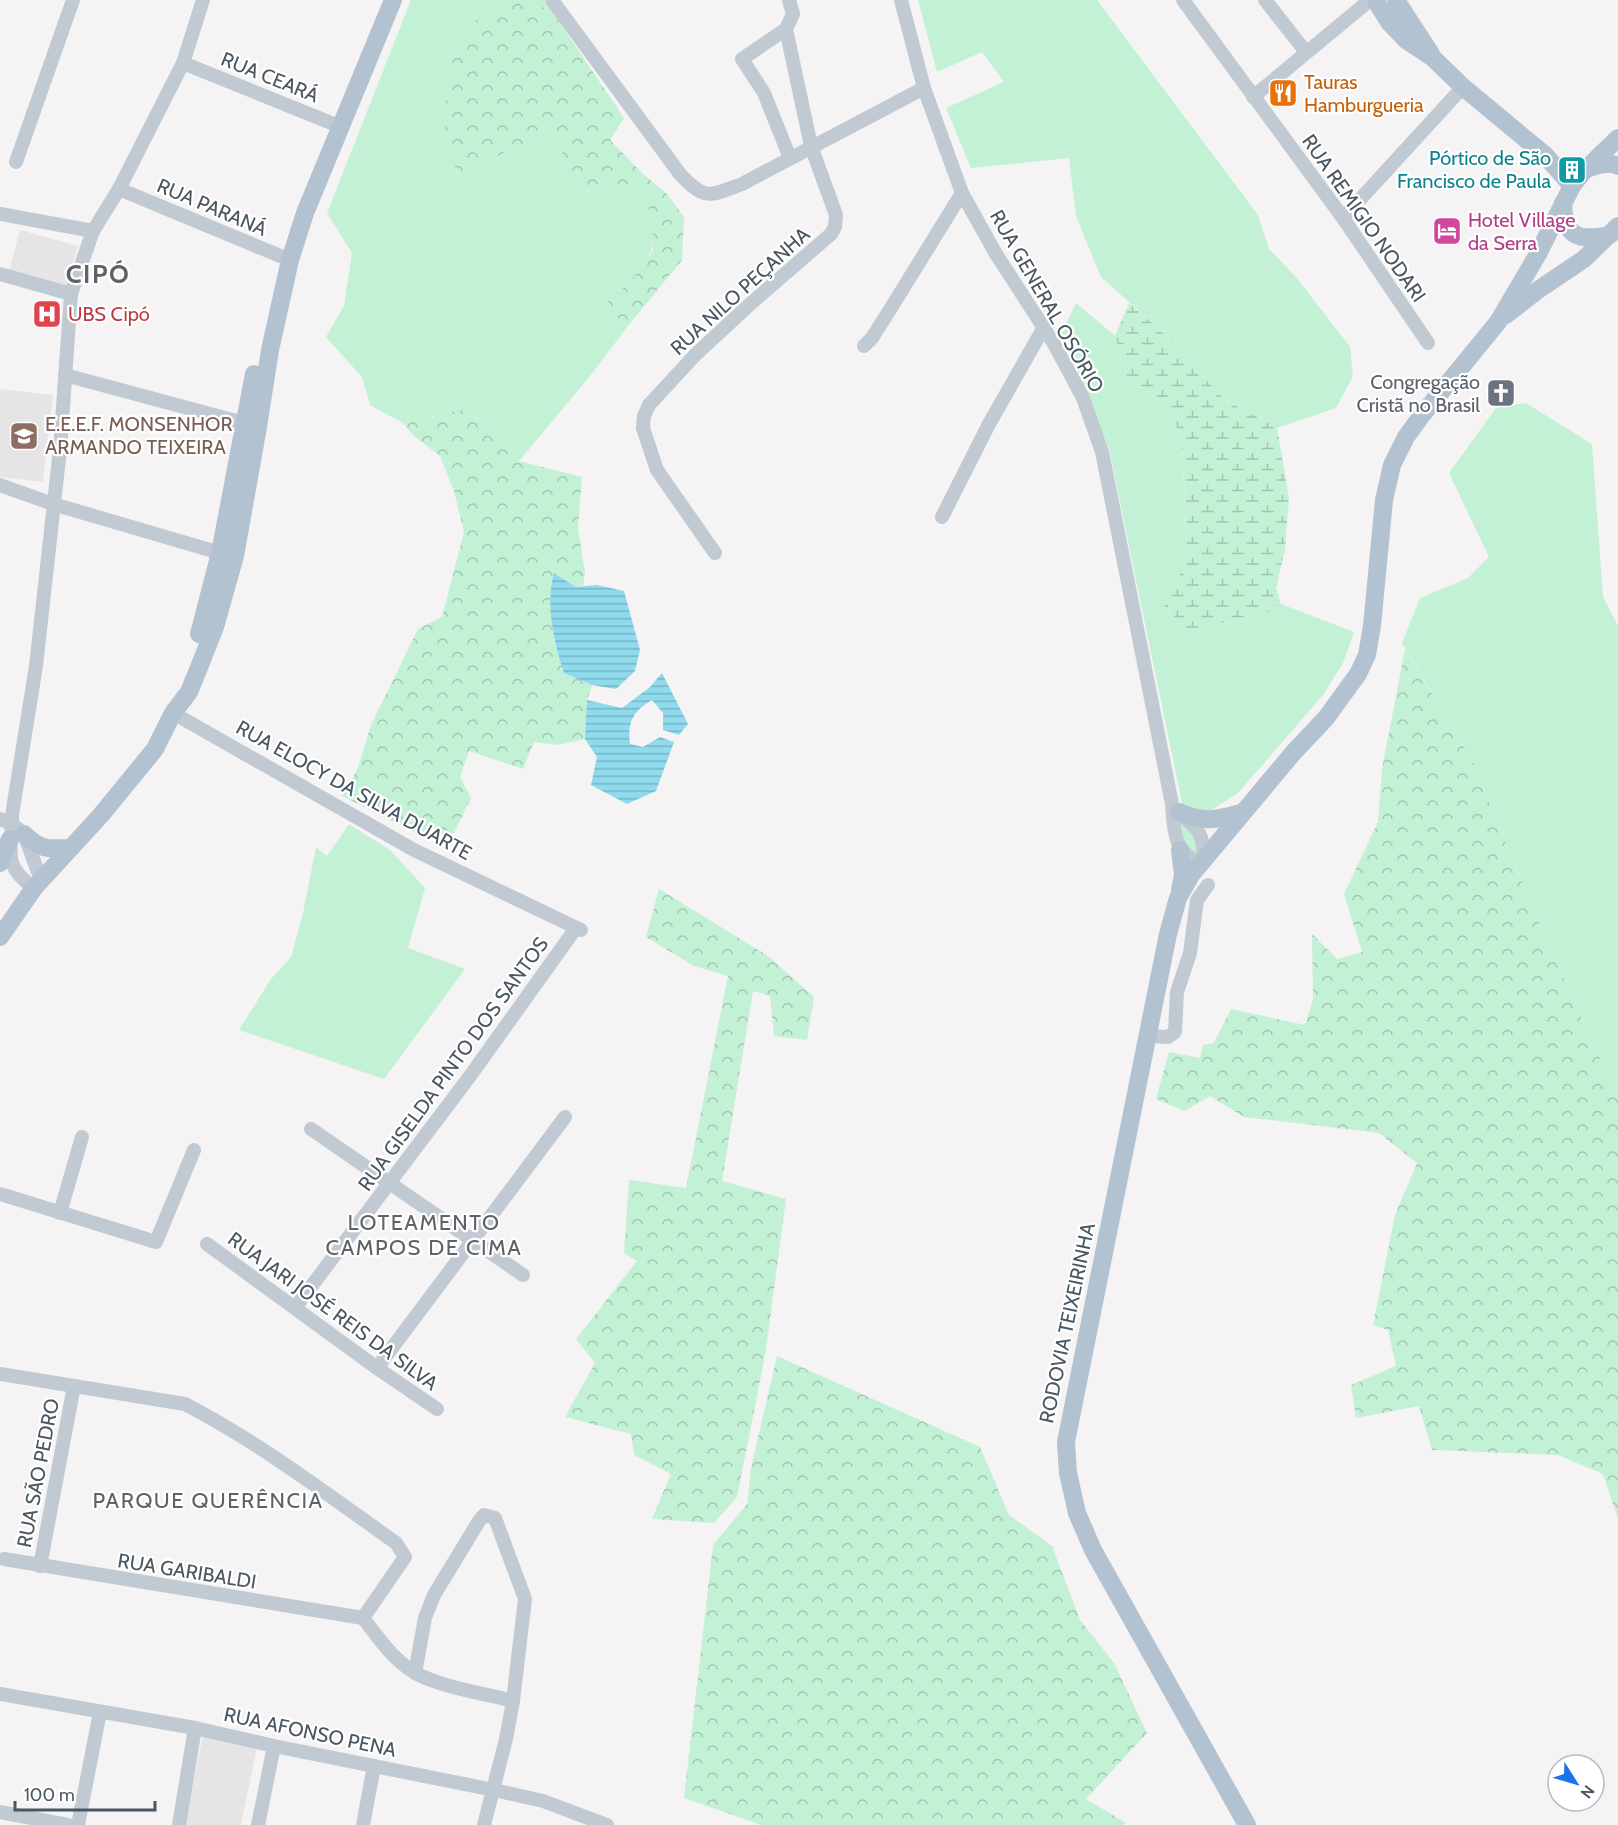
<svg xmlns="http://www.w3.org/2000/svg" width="1618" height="1825" viewBox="0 0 1618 1825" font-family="Cabin,sans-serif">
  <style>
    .education { fill: #e6e4e5 }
    .green { fill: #c3f1d5 }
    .forest { fill: url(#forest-crowns) }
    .wetland { fill: url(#wetland-marsh) }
    .water { fill: url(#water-rules) }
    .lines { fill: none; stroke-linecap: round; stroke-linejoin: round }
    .minor { stroke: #c1cad2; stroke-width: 14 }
    .major { stroke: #b3c2d1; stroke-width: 18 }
    .labels { text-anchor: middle; stroke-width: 4.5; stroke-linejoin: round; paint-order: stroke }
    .street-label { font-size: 20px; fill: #4a5661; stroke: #fff }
    .food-label { font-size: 20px; fill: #c56008; stroke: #fff; text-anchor: start }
    .culture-label { font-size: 20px; fill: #0d838f; stroke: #fff; text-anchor: end }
    .hotel-label { font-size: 20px; fill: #b23c85; stroke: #fff; text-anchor: start }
    .health-label { font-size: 20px; fill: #be3a42; stroke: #fff; text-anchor: start }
    .worship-label { font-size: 20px; fill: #5b616d; stroke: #fff; text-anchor: end }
    .education-label { font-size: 20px; fill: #785e54; stroke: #fff; text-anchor: start }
    .quarter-label { font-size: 22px; letter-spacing: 1.5px; fill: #5f6368; stroke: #fff }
    .district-label { font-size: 26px; font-weight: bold; letter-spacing: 1.5px; fill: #5f6368; stroke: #fff }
  </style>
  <defs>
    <pattern id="forest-crowns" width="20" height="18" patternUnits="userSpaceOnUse" patternTransform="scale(1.5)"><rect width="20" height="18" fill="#c3f1d5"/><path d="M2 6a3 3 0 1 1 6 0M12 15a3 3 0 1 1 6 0" fill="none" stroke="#a0c6b0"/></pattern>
    <pattern id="wetland-marsh" width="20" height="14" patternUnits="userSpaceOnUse" patternTransform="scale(1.5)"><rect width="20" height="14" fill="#c3f1d5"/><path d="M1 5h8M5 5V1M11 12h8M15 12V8" fill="none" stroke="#a0c6b0"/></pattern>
    <pattern id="water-rules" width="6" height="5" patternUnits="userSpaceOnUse" patternTransform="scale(1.5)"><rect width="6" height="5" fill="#90daee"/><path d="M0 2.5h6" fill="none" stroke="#78b4c4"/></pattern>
  </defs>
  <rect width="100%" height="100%" fill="#f5f3f3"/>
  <g class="education">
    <polygon points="20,230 78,246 66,287 9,272"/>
    <polygon points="0,389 53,395 43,482 0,477"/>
    <polygon points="203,1736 257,1747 241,1825 184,1825"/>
  </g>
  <g class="green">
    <path d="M 411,0 L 544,0 L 552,11 L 460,180 C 486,161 512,147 543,136 L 561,146 L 568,178 L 588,191 L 613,185 L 640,185 C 644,197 650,209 653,221 C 661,260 629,283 603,306 L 628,326 L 590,376 L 519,461 L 492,427 L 462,410 L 403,423 L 370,405 L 362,377 L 326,337 L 344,306 L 352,253 L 327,213 Z"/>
    <polygon points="918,0 1097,0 1258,215 1269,249 1296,277 1350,347 1353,376 1336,408 1277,428 1224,399 1160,330 1101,277 1076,216 1069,158 971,168 946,108 1004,82 982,52 937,72"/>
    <polygon points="1076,303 1115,336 1128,380 1153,394 1182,435 1187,560 1164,607 1188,630 1221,623 1252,621 1281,604 1354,632 1343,663 1323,695 1238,793 1210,811 1183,808 1109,449 1062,333"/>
    <polygon points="1526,403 1592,444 1603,597 1618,626 1618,1099 1534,911 1472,760 1402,643 1420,598 1468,578 1489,557 1449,473 1496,408"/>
    <path d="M 1180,819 L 1194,832 L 1197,851 L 1196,853 L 1193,853 C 1184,843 1181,832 1180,819 Z"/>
    <polygon points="349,824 390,850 425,888 408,948 465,969 384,1079 239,1030 271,979 291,957 303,913 316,847 327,856"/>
  </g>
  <g class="forest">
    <path d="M 528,1 L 552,11 L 624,118 L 610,140 L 643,174 L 667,194 L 684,217 L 682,260 L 628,326 L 603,306 L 631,281 L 653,251 L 653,222 L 640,185 L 613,185 L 589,191 L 568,178 L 561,146 L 543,136 C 512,147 486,161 460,180 L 447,144 L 444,114 L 451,63 L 482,11 Z"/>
    <path d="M 462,410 L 492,427 L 519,461 L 582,477 L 578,528 L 585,573 L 583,586 L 576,587 L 554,573 C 545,604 558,641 564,673 L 592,685 L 587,700 L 585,739 L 558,745 L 534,742 L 523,769 L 469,751 L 460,777 L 471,798 L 454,833 L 424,837 L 342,796 L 358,768 L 371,725 L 418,629 L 442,617 L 464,532 L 454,491 L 440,456 L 414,436 L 403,423 Z"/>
    <polygon points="1405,649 1472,760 1534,911 1618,1099 1618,1519 1603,1474 1558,1455 1432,1450 1419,1406 1356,1418 1351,1385 1396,1366 1388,1330 1373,1325 1395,1215 1417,1163 1379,1133 1244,1117 1210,1096 1184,1111 1156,1099 1169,1052 1200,1058 1203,1045 1214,1043 1231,1009 1305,1025 1313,999 1312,934 1337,959 1362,952 1344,894 1378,822 1382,769"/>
    <polygon points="659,889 768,956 814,997 807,1040 774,1036 770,996 753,991 722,1181 786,1199 766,1350 737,1497 714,1523 652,1519 671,1474 634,1455 631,1434 565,1417 595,1363 576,1339 637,1261 624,1253 629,1180 686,1188 728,976 694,966 646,937"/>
    <polygon points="777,1356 980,1447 1009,1515 1052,1546 1080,1620 1114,1663 1147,1733 1086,1799 1126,1823 1124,1825 761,1825 684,1798 713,1545 747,1504 751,1468"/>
  </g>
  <polygon class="wetland" points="1129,303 1160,330 1224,399 1277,428 1289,498 1285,549 1276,588 1281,604 1252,621 1221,623 1187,630 1164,606 1187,560 1182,435 1154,395 1128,380 1115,336"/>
  <g class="water">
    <path d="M 554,573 L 576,587 L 597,585 L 624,591 L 640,650 L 635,671 L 616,689 L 592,685 L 564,673 C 554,641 545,605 554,573 Z"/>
    <path d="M 662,673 L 688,724 L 679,735 L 663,730 L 663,713 L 652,700 C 633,711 627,722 630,744 L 643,747 L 660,737 L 674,742 L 656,791 L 627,804 L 591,785 L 597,757 L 585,739 L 587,700 L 622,708 L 650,687 Z"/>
  </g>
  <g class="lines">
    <g class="minor">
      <path d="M 552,0 L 680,174 C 705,201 710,196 742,184 L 924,88"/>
      <path d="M 901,0 L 924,88 L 962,193 L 996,254 L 1053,342 L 1083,398 L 1102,452 L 1172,804 C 1174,830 1173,853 1201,863"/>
      <polyline points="1183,0 1343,218 1428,343"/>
      <polyline points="1265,0 1306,52"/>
      <polyline points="786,29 742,59 764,93 790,158"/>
      <polyline points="183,63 341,127"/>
      <polyline points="1253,97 1370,0"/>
      <polyline points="16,162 73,0"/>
      <polyline points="119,189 290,260"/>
      <polyline points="0,214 93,231"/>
      <polyline points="1343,218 1463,87"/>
      <polyline points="0,274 71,294"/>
      <polyline points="864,346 872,338 891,308 962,193"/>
      <polyline points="65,375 251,425"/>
      <polyline points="0,485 53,504 227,555"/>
      <polyline points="942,517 989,424 1043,329"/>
      <polyline points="715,553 657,470 643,428 644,416 649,405 695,355 749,305 831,234 835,227 836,215 811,146 786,29 793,14 789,0"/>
      <polyline points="173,713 414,850 581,930"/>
      <path d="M 1182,815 C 1200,831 1203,834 1204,858"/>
      <polyline points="0,819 12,824 24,834 41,880"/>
      <path d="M 34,888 C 0,864 13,849 12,815 L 36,666 L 60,449 L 71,294 L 93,231 L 119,189 L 183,63 L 203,0"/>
      <polyline points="1148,1036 1168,1037 1175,1032 1177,992 1190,953 1197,900 1208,885"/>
      <polyline points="311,1129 523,1275"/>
      <polyline points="0,1194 156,1242 194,1150"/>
      <polyline points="60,1213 82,1137"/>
      <polyline points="207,1244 377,1368 437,1409"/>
      <polyline points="295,1308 470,1076 576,928"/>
      <polyline points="377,1368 565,1117"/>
      <path d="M 0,1374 L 185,1404 C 260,1443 327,1494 396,1543 L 405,1557 L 363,1618"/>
      <polyline points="4,1559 363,1618"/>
      <polyline points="40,1566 74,1386"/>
      <path d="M 363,1618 C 378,1637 393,1660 414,1672 C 436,1686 486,1694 513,1701"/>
      <polyline points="415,1673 425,1618 434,1595 479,1521 484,1515 495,1518 525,1599 513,1701 506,1739 484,1825"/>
      <polyline points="0,1694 195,1728 274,1746 494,1790 543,1801 607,1825"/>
      <polyline points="0,1812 68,1825"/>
      <polyline points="78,1825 100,1712"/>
      <polyline points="179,1825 195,1728"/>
      <polyline points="258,1825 274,1746"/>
      <polyline points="363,1825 374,1766"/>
    </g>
    <g class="major">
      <polyline points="1396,0 1431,54"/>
      <polyline points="1377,3 1389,22 1406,40 1433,58 1463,87 1545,155 1572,186"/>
      <path d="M 1589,168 C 1598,165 1609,161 1618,166"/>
      <path d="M 1563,203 C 1564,238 1579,241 1610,235"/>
      <polyline points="1506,315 1538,290 1584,259 1618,226"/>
      <polyline points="199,634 220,553 254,374"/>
      <path d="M 1179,812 C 1204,823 1216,820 1241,813"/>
      <path d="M 24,834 C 41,850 47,849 70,848"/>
      <polyline points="0,863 10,839"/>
      <polyline points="1180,890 1183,875 1180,850"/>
      <polyline points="0,937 34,888 101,815 155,749 173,713 189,692 198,670 215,627 235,556 258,427 270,350 290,260 305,213 393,0"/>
      <polyline points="1247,1825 1093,1550 1077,1513 1068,1473 1066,1442 1168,934 1178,898 1191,875 1293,753 1326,718 1358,674 1367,655 1372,626 1384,500 1392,465 1406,437 1422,415 1498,322 1538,254 1572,186 1583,172 1618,138"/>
    </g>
  </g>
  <defs>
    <g id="restaurant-square" transform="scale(1.5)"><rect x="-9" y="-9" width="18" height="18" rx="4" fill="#e8710a" stroke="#fff"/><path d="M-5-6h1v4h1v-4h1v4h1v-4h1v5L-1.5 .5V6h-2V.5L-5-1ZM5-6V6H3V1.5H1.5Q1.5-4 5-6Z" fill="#fff"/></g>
    <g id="building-square" transform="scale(1.5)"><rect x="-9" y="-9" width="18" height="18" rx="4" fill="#0f9aa8" stroke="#fff"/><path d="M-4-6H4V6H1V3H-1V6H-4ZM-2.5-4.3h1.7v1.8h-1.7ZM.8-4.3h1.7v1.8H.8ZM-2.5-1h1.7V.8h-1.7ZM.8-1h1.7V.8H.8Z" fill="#fff"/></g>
    <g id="hotel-square" transform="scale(1.5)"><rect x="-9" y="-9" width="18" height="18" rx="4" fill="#d1479c" stroke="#fff"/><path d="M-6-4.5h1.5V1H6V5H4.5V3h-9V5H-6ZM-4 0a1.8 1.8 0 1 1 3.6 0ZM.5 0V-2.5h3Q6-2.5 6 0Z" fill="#fff"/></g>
    <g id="hospital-square" transform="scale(1.5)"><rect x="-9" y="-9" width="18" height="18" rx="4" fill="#e0444e" stroke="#fff"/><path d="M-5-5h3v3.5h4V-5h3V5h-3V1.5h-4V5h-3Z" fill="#fff"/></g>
    <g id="church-square" transform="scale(1.5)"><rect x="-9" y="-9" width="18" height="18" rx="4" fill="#6b7280" stroke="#fff"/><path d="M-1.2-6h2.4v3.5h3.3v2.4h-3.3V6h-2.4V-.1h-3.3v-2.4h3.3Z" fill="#fff"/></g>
    <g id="school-square" transform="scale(1.5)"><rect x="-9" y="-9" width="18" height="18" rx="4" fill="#8d6e63" stroke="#fff"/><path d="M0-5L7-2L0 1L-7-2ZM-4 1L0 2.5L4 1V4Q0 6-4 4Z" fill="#fff"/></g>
  </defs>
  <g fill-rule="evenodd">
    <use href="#restaurant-square" x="1283" y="93"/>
    <use href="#building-square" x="1572" y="170"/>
    <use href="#hotel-square" x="1447" y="231"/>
    <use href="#hospital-square" x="47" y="314"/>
    <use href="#church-square" x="1501" y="393"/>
    <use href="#school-square" x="24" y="436"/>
  </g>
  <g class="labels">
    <g class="street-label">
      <text transform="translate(270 77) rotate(22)" y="7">RUA CEARÁ</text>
      <text transform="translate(212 207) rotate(23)" y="7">RUA PARANÁ</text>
      <text transform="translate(1364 218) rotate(55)" y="7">RUA REMIGIO NODARI</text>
      <text transform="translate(740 291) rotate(-42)" y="7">RUA NILO PEÇANHA</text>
      <text transform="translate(1047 301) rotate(60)" y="7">RUA GENERAL OSÓRIO</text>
      <text transform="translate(354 790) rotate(29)" y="7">RUA ELOCY DA SILVA DUARTE</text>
      <text transform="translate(453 1064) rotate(-54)" y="7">RUA GISELDA PINTO DOS SANTOS</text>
      <text transform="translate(333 1311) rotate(36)" y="7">RUA JARI JOSÉ REIS DA SILVA</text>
      <text transform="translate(1067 1323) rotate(-78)" y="7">RODOVIA TEIXEIRINHA</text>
      <text transform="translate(38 1473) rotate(-79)" y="7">RUA SÃO PEDRO</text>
      <text transform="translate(187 1571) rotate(9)" y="7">RUA GARIBALDI</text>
      <text transform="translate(310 1732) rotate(12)" y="7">RUA AFONSO PENA</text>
    </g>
    <g class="food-label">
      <text x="1304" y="89">Tauras<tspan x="1304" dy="23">Hamburgueria</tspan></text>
    </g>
    <g class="culture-label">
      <text x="1551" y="165">Pórtico de São<tspan x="1551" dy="23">Francisco de Paula</tspan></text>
    </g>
    <g class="hotel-label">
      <text x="1468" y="227">Hotel Village<tspan x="1468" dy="23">da Serra</tspan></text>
    </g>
    <g class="health-label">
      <text x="68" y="321">UBS Cipó</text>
    </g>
    <g class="worship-label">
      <text x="1480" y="389">Congregação<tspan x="1480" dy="23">Cristã no Brasil</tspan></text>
    </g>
    <g class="education-label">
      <text x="45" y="431">E.E.E.F. MONSENHOR<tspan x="45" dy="23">ARMANDO TEIXEIRA</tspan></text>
    </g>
    <g class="quarter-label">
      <text x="424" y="1230">LOTEAMENTO<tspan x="424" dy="25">CAMPOS DE CIMA</tspan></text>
      <text x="208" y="1508">PARQUE QUERÊNCIA</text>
    </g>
    <g class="district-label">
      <text x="98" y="283">CIPÓ</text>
    </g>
  </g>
  <g transform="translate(1576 1783) rotate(127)"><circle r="28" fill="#ffffff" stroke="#b7bbc0" stroke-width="1.5"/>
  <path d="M0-4.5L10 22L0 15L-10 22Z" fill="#1a73e8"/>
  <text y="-9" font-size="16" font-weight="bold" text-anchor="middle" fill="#4a5661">N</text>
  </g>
  <path d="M15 1801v9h140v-9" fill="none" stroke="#4a5661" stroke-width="3"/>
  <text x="24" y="1801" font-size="18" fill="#4a5661" stroke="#ffffff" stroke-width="4.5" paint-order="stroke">100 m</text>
</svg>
